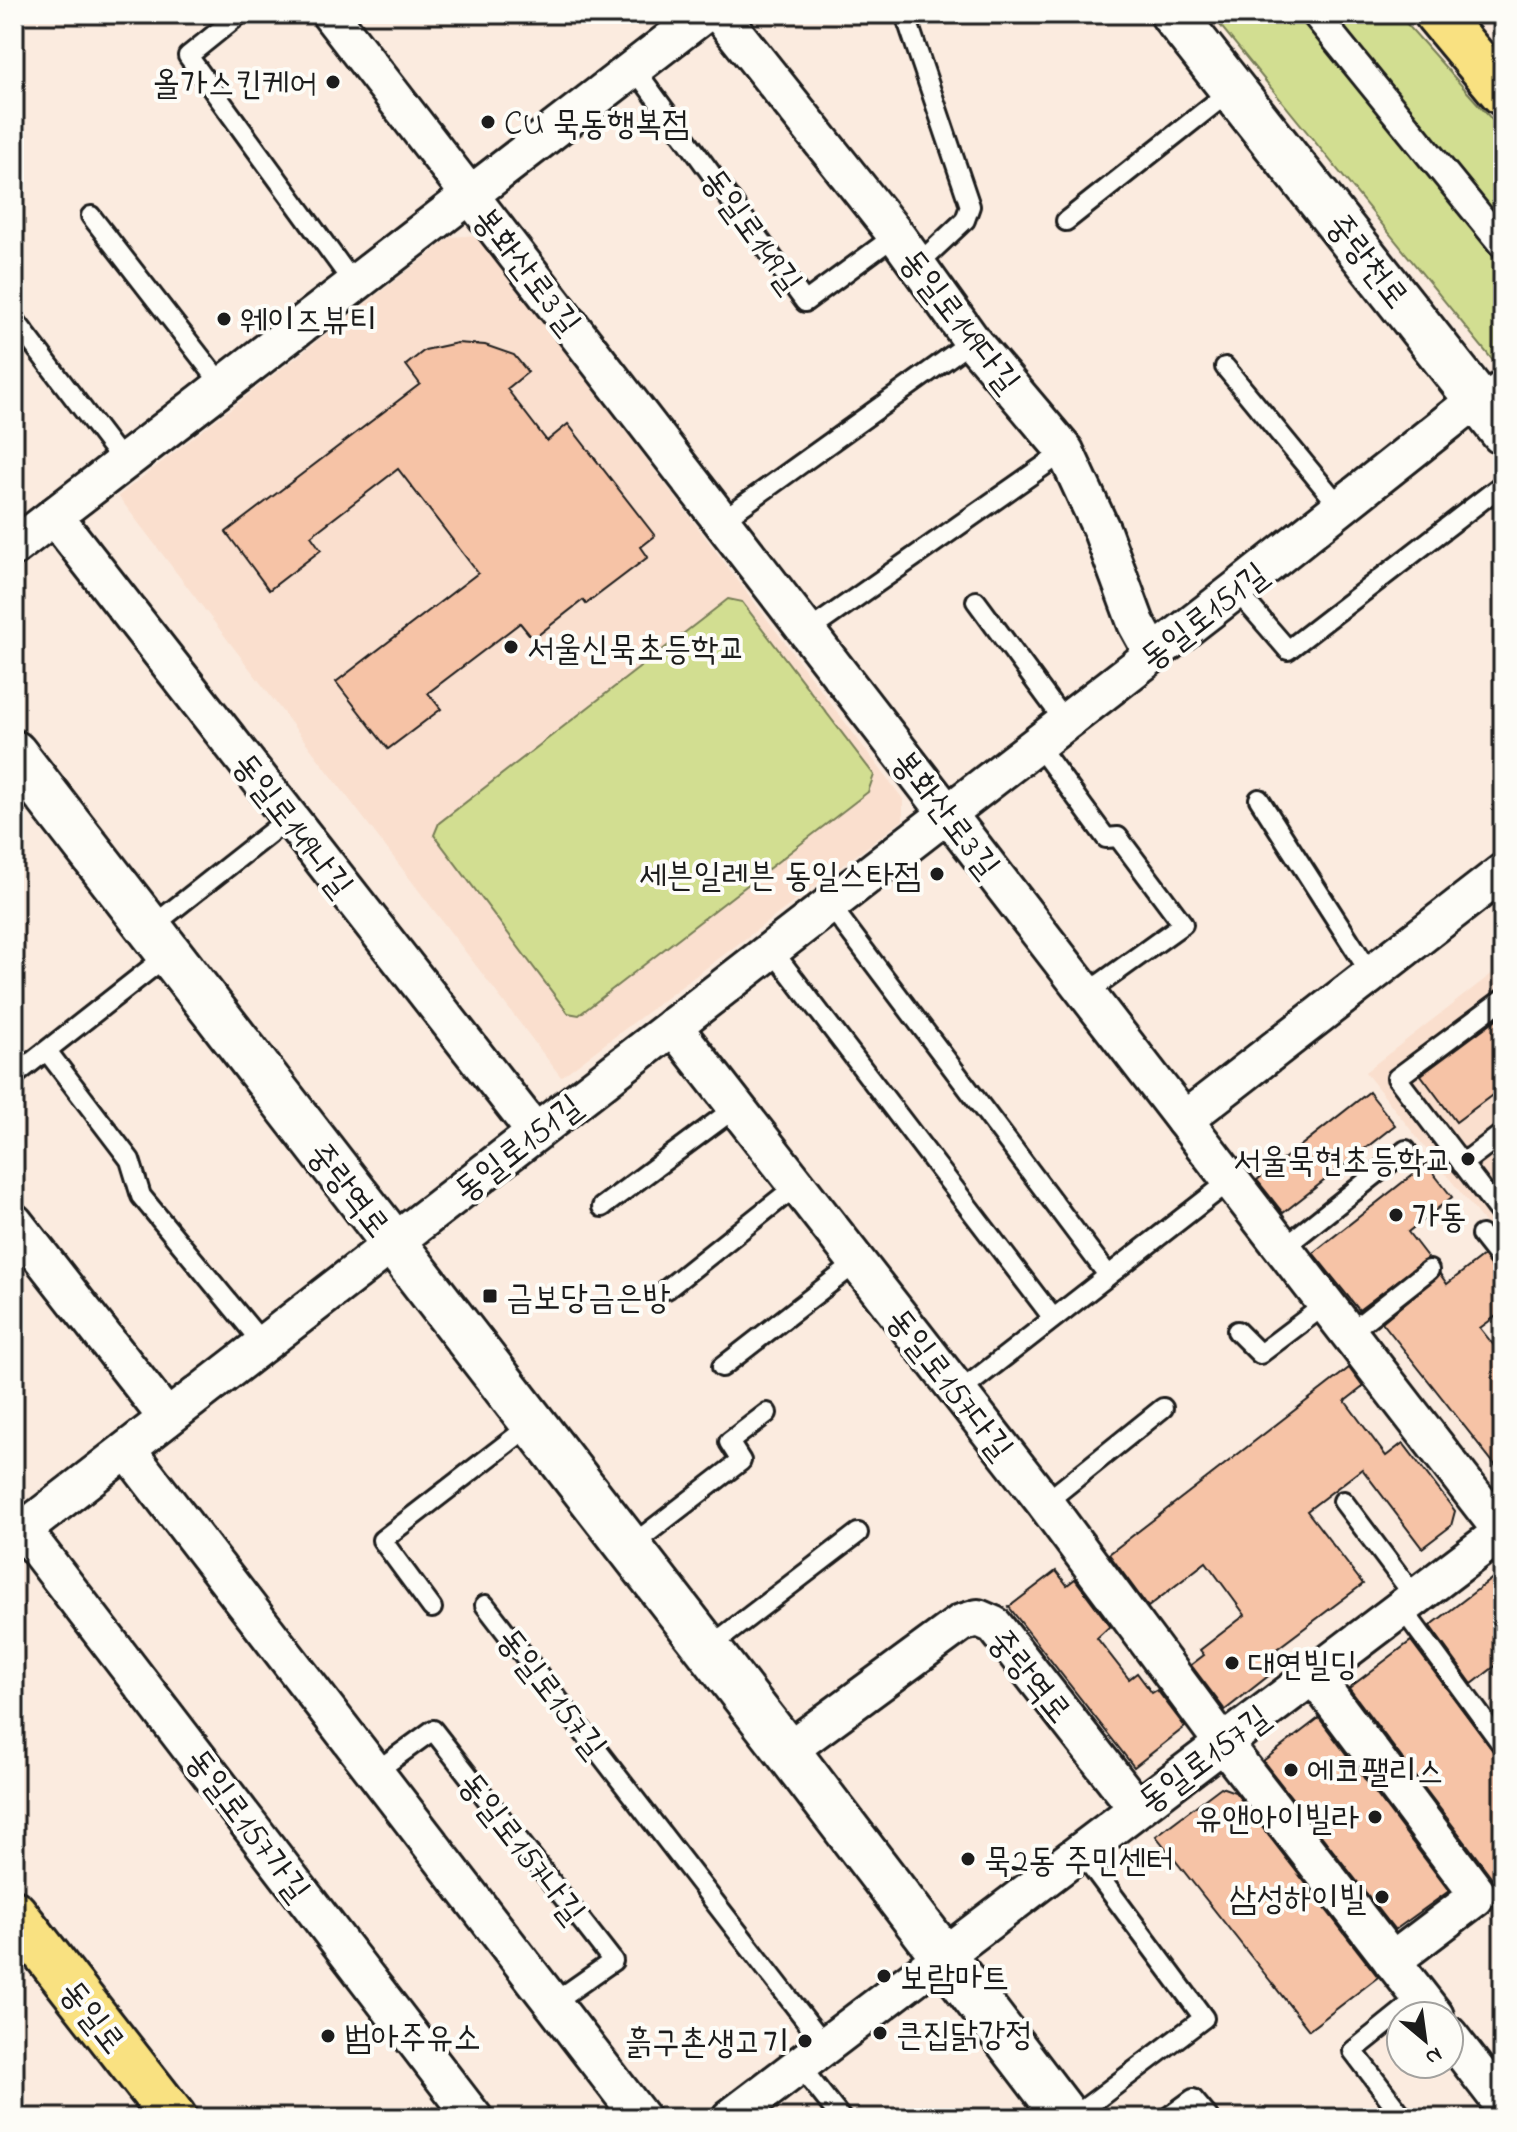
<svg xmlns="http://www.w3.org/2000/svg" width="1517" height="2132" viewBox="0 0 1517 2132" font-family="'Indie Flower','Poor Story',sans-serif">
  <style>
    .built { fill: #fadfce }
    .green { fill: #d2de91; stroke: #777d56; stroke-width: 2 }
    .building { fill: #f6c3a6; stroke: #1c1c1c; stroke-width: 2 }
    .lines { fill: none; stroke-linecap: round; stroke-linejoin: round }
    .service-casing { stroke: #1c1c1c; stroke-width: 24 }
    .pedestrian-casing { stroke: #1c1c1c; stroke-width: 32 }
    .minor-casing { stroke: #1c1c1c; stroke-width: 42 }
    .tertiary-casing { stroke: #1c1c1c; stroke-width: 50 }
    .secondary-casing { stroke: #1c1c1c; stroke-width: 50 }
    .primary-casing { stroke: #1c1c1c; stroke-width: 50 }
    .trunk-casing { stroke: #1c1c1c; stroke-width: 50 }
    .service { stroke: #fdfcf7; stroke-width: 18 }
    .pedestrian { stroke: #fdfcf7; stroke-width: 26 }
    .minor { stroke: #fdfcf7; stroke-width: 36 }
    .tertiary { stroke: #fdfcf7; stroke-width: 44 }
    .secondary { stroke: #fdfcf7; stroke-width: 44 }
    .primary { stroke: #f9e181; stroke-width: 44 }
    .trunk { stroke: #f9e181; stroke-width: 44 }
    .poi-dot { fill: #1c1c1c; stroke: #fdfcf7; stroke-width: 3 }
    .labels { text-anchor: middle; stroke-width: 8; stroke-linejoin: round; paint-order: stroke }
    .poi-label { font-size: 34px; fill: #1c1c1c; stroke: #fdfcf7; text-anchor: start }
    .street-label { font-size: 34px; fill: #1c1c1c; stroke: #fdfcf7 }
  </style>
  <rect width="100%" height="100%" fill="#fbebdf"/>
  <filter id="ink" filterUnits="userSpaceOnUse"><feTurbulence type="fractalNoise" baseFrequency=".0125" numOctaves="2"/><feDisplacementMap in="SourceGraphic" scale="16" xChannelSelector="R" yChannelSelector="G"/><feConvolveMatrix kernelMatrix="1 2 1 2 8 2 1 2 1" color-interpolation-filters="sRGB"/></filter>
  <g filter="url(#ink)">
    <g class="built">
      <polygon points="477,235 903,799 903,820 561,1077 118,496 451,237"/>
      <polygon points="1503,965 1503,1246 1365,1072"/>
    </g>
    <g class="green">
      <polygon points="1211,14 1398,14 1503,132 1503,373"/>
      <polygon points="728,599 742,602 874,775 868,792 579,1015 568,1013 434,835 439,823"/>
    </g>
    <g class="building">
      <polygon points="457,343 485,345 514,355 528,372 507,389 547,441 568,424 655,536 641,547 648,557 586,604 583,600 533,639 520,623 428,693 441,709 388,749 336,682 478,573 398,469 311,536 321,550 269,590 226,532 420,384 406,365 425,350"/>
      <polygon points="1503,1014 1503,1087 1456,1122 1421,1075"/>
      <polygon points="1369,1092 1395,1125 1283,1213 1257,1180"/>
      <polygon points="1426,1164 1452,1197 1408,1232 1428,1258 1359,1310 1313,1253"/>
      <polygon points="1483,1256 1494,1271 1503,1275 1503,1311 1480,1328 1503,1357 1503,1475 1382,1322 1440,1274 1447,1284"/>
      <polygon points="1349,1368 1363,1387 1345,1401 1386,1456 1403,1443 1455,1511 1451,1526 1422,1548 1362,1469 1307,1511 1363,1584 1266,1657 1276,1670 1225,1710 1191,1665 1204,1655 1200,1650 1245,1615 1206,1562 1148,1607 1109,1554"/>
      <polygon points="1503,1570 1503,1660 1472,1684 1430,1626"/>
      <polygon points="1056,1571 1067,1585 1075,1579 1110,1626 1097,1638 1129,1679 1137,1673 1152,1693 1157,1690 1185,1727 1134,1767 1009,1607"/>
      <polygon points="1411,1641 1503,1764 1503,1915 1494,1904 1496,1888 1493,1879 1349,1688"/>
      <polygon points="1319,1718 1449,1891 1395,1930 1263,1761"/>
      <polygon points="1221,1787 1235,1792 1378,1977 1309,2030 1156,1836"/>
    </g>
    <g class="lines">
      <g class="service-casing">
        <g id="service">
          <polyline points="240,14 188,56 354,284"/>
          <polyline points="905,14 970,206 965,220 917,265"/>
          <polyline points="634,68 805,302 896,235"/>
          <polyline points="91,216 223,386"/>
          <polyline points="1066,221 1234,88"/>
          <polyline points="14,319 123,462"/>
          <polyline points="1225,367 1341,508"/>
          <polyline points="1478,398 1503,378"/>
          <polyline points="721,521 972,341"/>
          <polyline points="1236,590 1288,650 1503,484"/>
          <polyline points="976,601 1065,722"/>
          <polyline points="807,632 1065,451"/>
          <polyline points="1037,744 1106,838 1118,837 1183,924 1087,993"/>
          <polyline points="1259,799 1371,974"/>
          <polyline points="830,905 1108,1275"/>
          <polyline points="150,928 289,818"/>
          <polyline points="772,950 1053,1318"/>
          <polyline points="1503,999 1397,1078 1503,1217"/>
          <polyline points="47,1051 130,1160 141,1196 263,1344"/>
          <polyline points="14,1076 169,954"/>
          <polyline points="1462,1164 1503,1133"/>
          <polyline points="602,1207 735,1108"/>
          <polyline points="1481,1235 1503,1263"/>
          <polyline points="1283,1248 1406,1150"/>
          <polyline points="667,1289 796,1186"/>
          <polyline points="1237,1331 1260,1354 1326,1304"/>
          <polyline points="1349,1333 1429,1270"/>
          <polyline points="722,1367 856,1263"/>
          <polyline points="958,1393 1231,1180"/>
          <polyline points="1343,1501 1415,1597"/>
          <polyline points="1045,1503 1163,1408"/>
          <polyline points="628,1548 741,1461 729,1442 767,1413"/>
          <polyline points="485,1605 825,2045"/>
          <polyline points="1401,1607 1503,1746"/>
          <polyline points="432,1608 382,1540 532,1424"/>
          <polyline points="707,1649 858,1533"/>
          <polyline points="375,1772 433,1730 613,1961 553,2003"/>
          <polyline points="799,2065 841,2118"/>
          <polyline points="1072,2118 1204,2018 1080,1851"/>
          <polyline points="1167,2118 1193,2099 1209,2118"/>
          <polyline points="1404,2118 1353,2051 1420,1997"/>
        </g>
      </g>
      <g class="pedestrian-casing">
        <polyline id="pedestrian" points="1315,14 1503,245"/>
      </g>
      <g class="minor-casing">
        <g id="minor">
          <polyline points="330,14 1503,1533"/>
          <polyline points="720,14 896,235 972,341 1065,451 1102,531 1136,623 1153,654"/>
          <polyline points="54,516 535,1132"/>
          <polyline points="14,547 704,14"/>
          <polyline points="673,1026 1045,1503 1223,1743 1435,2016"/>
          <polyline points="1184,1120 1503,872"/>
          <polyline points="14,1222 167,1418"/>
          <polyline points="127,1450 641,2118"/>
          <polyline points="23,1530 474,2118"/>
          <polyline points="14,1537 1236,590 1478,398"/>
          <polyline points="1313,1675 1476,1892 1475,1898 1392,1961"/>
          <polyline points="787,1751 961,1623 978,1618 994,1625 1137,1808"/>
          <polyline points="1449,2035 1503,2105"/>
          <polyline points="730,2118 1503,1531"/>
        </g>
      </g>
      <g class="tertiary-casing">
        <polyline id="tertiary" points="14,753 787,1751 1067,2118"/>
      </g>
      <g class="secondary-casing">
        <polyline id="secondary" points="1173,14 1503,432"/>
      </g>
      <g class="primary-casing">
        <polyline id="primary" points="14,1913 174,2118"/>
      </g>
      <g class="trunk-casing">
        <polyline id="trunk" points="1437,14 1503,93"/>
      </g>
      <use href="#service" class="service"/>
      <use href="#pedestrian" class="pedestrian"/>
      <use href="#minor" class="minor"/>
      <use href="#tertiary" class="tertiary"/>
      <use href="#secondary" class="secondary"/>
      <use href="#primary" class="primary"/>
      <use href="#trunk" class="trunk"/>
    </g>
  </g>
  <g class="poi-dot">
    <circle cx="333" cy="82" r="8"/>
    <circle cx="488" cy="122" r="8"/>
    <circle cx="224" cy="319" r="8"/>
    <circle cx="511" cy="647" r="8"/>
    <circle cx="937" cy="874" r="8"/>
    <circle cx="1468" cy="1159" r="8"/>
    <circle cx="1396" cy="1215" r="8"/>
    <rect x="482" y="1288" width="16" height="16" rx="4"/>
    <circle cx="1232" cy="1663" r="8"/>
    <circle cx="1291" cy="1770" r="8"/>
    <circle cx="1375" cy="1817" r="8"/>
    <circle cx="968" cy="1859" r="8"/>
    <circle cx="1382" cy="1897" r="8"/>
    <circle cx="884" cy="1976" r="8"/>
    <circle cx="880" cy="2033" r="8"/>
    <circle cx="328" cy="2036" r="8"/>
    <circle cx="805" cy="2041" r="8"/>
  </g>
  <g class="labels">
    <g class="poi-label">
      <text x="317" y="94" text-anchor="end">올가스킨케어</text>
      <text x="504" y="134">CU 묵동행복점</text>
      <text x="240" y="331">웨이즈뷰티</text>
      <text x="527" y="659">서울신묵초등학교</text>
      <text x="921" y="886" text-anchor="end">세븐일레븐 동일스타점</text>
      <text x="1452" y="1171" text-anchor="end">서울묵현초등학교</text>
      <text x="1412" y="1227">가동</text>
      <text x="506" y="1308">금보당금은방</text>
      <text x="1248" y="1675">대연빌딩</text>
      <text x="1307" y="1782">에코팰리스</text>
      <text x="1359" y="1829" text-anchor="end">유앤아이빌라</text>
      <text x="984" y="1871">묵2동 주민센터</text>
      <text x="1366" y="1909" text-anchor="end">삼성하이빌</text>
      <text x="900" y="1988">보람마트</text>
      <text x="896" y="2045">큰집닭강정</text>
      <text x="344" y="2048">범아주유소</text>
      <text x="789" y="2053" text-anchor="end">흙구촌생고기</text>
    </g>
    <g class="street-label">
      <text transform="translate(753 230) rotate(54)" y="12">동일로149길</text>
      <text transform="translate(1369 260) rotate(52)" y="12">중랑천로</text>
      <text transform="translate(528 270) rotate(52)" y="12">봉화산로3길</text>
      <text transform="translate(961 320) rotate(52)" y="12">동일로149다길</text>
      <text transform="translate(1203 615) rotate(-38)" y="12">동일로151길</text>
      <text transform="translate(947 813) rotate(52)" y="12">봉화산로3길</text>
      <text transform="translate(294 824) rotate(52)" y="12">동일로149나길</text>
      <text transform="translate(517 1147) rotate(-38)" y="12">동일로151길</text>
      <text transform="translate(350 1189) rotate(52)" y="12">중랑역로</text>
      <text transform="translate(951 1383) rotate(52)" y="12">동일로157다길</text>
      <text transform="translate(1031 1675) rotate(51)" y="12">중랑역로</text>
      <text transform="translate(553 1692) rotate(52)" y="12">동일로157길</text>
      <text transform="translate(1203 1758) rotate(-37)" y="12">동일로157길</text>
      <text transform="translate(249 1824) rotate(53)" y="12">동일로157가길</text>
      <text transform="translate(523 1847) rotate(52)" y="12">동일로157나길</text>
      <text transform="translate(94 2016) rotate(52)" y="12">동일로</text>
    </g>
  </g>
  <rect width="1517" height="2132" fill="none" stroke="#fdfcf7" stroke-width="48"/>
  <rect x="24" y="24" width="1469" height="2084" fill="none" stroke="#1c1c1c" stroke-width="3" filter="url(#ink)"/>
  <g transform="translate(1425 2040) rotate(151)"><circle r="38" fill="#fdfcf7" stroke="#a3a29f" stroke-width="2"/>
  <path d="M0-6L14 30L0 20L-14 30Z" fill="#1c1c1c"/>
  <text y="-12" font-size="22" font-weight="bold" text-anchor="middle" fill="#1c1c1c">N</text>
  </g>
</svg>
